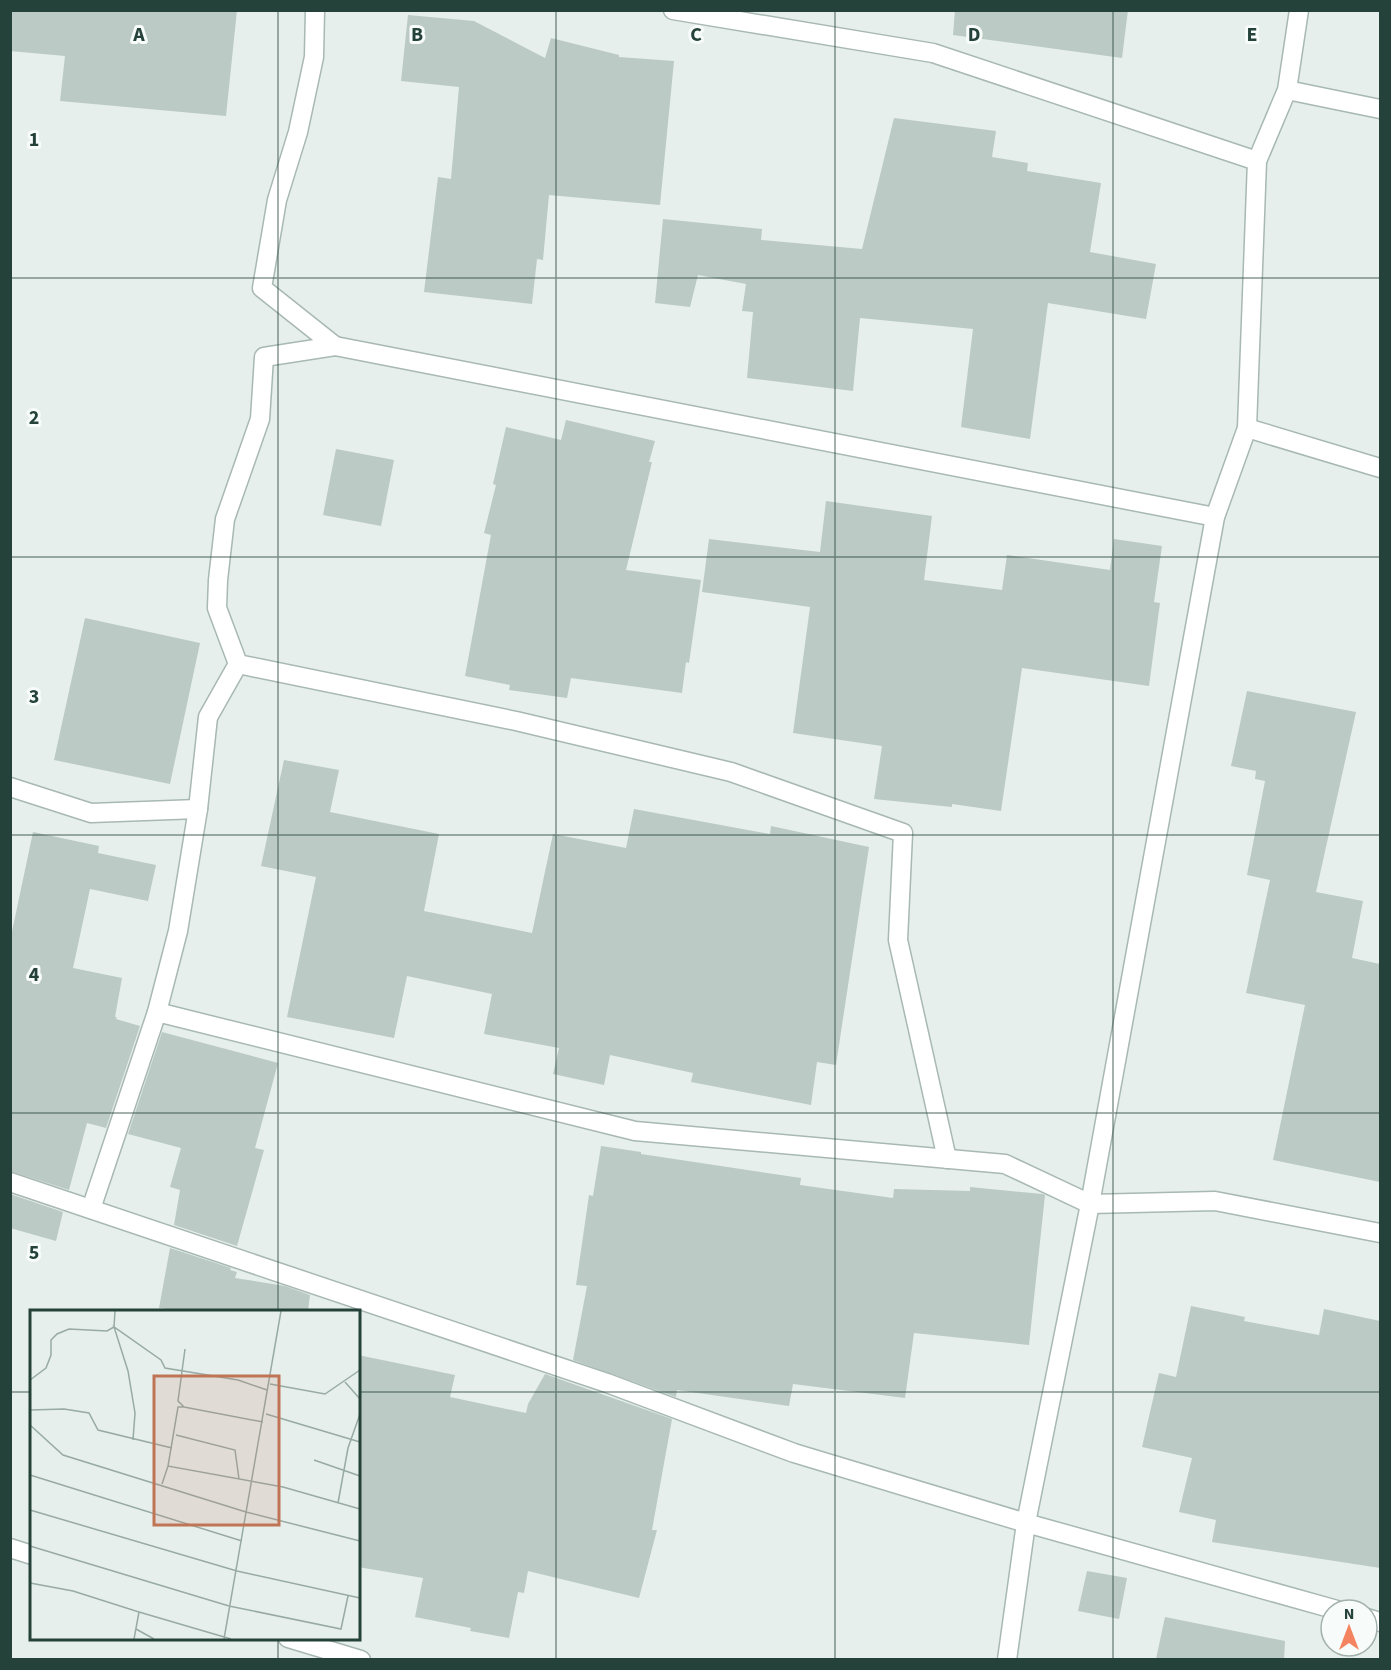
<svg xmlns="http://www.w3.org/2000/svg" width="1391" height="1670" viewBox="0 0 1391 1670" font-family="'Source Sans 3',sans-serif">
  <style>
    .building { fill: #bbcac4 }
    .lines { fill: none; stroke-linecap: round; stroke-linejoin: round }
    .minor-casing { stroke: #a8b8b2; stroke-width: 21 }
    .minor { stroke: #fff; stroke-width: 18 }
    .grid { fill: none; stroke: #24423a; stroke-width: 1.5; stroke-opacity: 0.55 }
    .inset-road { fill: none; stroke: #98aaa4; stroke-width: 1.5 }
    .view { fill: #c07456; fill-opacity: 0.15; stroke: #c07456; stroke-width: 3 }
    .inset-edge { fill: none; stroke: #24423a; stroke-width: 3 }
    .grid-label { font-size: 20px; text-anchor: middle; font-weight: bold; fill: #24423a; stroke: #f7fbf9; stroke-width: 6; stroke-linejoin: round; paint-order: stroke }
  </style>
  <rect width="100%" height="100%" fill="#e6efeb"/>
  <g class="building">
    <polygon points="10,10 237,10 226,116 60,101 65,56 10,51"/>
    <polygon points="955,10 1128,10 1122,58 953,35"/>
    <polygon points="408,15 474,21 545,58 551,38 619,55 619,57 674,61 660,205 549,195 543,260 537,259 532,304 424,292 438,177 451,179 459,87 401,81"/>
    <polygon points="894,118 996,131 992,157 1028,163 1027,171 1101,183 1090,252 1156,264 1146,319 1048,303 1030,439 961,427 973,329 860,318 853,391 747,378 753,312 742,311 746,284 698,275 690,307 655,303 663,219 762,229 761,240 862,249"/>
    <polygon points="566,420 655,441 649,462 652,462 626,570 701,580 689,663 686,662 682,693 571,678 567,698 509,690 510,685 465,676 491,535 484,533 496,485 493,484 506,427 561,440"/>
    <polygon points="336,449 394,460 381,526 323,515"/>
    <polygon points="826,501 932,516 924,580 1002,590 1007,555 1110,570 1114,539 1162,546 1154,602 1160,603 1149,686 1022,668 1001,811 952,804 952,807 874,799 882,746 793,733 810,607 702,592 709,539 820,552"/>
    <polygon points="85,618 200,643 170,784 54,760"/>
    <polygon points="1247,691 1356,712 1316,892 1363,901 1352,958 1380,964 1380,1182 1273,1160 1305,1005 1246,993 1270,880 1247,875 1265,781 1255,779 1256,771 1231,766"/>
    <polygon points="284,760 339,770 330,812 439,834 424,911 532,933 553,834 626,848 634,809 770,834 771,826 869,847 836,1065 817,1062 811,1105 691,1082 693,1073 610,1055 604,1085 553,1074 559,1048 484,1034 492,994 407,976 394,1038 287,1017 316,877 261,866"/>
    <polygon points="33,832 99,846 98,853 156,865 148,901 90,889 73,968 122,978 115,1017 117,1017 116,1019 140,1026 106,1128 87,1123 69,1190 10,1171 10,941"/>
    <polygon points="162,1032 278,1063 255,1148 264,1150 237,1246 174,1225 180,1190 170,1187 181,1148 128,1134"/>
    <polygon points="601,1146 641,1152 641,1154 801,1178 800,1185 893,1198 894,1189 970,1191 970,1187 1042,1194 1045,1195 1029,1345 914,1333 905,1398 793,1384 789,1406 677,1390 676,1397 573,1360 587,1286 576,1285 589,1195 593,1196"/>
    <polygon points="10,1194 63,1212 56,1241 10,1228"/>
    <polygon points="170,1248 231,1268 230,1270 237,1272 235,1278 285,1286 310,1295 308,1311 181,1311 159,1308"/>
    <polygon points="1191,1306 1245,1317 1244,1321 1319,1335 1324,1309 1380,1321 1380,1568 1212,1542 1216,1520 1179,1512 1192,1458 1142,1447 1159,1373 1176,1377"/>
    <polygon points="358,1355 455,1375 450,1397 526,1413 528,1404 545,1374 672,1419 652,1530 657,1530 639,1598 528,1571 524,1593 518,1592 509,1638 470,1631 471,1628 415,1617 423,1578 358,1567"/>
    <polygon points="1087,1571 1127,1578 1119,1619 1078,1611"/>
    <polygon points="1165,1617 1285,1641 1284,1659 1156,1659"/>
  </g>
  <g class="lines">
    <g class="minor-casing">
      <g id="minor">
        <polyline points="673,10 933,53 1257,161"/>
        <polyline points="1287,90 1380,109"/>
        <polyline points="335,346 1215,517"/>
        <polyline points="1247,428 1380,468"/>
        <polyline points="238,664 516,721 731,772 903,833 898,940 947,1159"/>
        <polyline points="10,787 91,813 198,809"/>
        <polyline points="157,1012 178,931 198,809 208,717 238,664 217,608 218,580 225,519 260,419 264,357 335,346 262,288 277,200 298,132 314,57 315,10"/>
        <polyline points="10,1182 607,1383 794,1453 1026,1523 1337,1610"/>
        <polyline points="91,1209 157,1012 635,1131 1005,1164 1090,1204 1215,1201 1380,1233"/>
        <polyline points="10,1548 32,1555"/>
        <polyline points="1367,1618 1380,1622"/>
        <polyline points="288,1638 361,1660"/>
        <polyline points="1007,1660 1026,1523 1090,1204 1215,517 1247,428 1257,161 1287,90 1299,10"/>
      </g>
    </g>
    <use href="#minor" class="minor"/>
  </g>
  <path class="grid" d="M 278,10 L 278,1312M 556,10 L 556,1660M 835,10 L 835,1660M 1113,10 L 1113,1660M 10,278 L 1380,278M 10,557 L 1380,557M 10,835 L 1380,835M 10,1113 L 1380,1113M 10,1392 L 32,1392M 358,1392 L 1380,1392M 278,1638 L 278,1660"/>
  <g transform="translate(30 1310)">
    <rect width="330" height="330" fill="#e6efeb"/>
    <path class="inset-road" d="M 0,70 L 16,58 L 21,45 L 21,30 L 27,24 L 39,19 L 77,21 L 84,17 L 85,1M 315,72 L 330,89M 240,74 L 295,84 L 330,60M 154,97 L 233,112M 0,100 L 34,99 L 59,103 L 68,120 L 142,138M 236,104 L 330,132M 0,115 L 33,145 L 216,202 L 330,231M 146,125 L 205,140 L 209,169M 103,130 L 105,103 L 98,61 L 84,17 L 131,50 L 135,58 L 208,70 L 237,80M 284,150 L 330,166M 138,156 L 148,97 L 154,97 L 148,91 L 155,39M 0,165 L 212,231M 132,174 L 138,156 L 253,177 L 330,199M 308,193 L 318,138 L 330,104M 0,200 L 207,261 L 330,288M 0,236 L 199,296 L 311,319 L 318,286M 0,273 L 43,281 L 109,302 L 104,329M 109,302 L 201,329M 106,319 L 124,329M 194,329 L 251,1"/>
    <path class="view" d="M 124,66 L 249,66 L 249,215 L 124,215 Z"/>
    <rect width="330" height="330" class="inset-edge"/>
  </g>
  <g class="grid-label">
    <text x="139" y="41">A</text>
    <text x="417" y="41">B</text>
    <text x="696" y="41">C</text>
    <text x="974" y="41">D</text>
    <text x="1252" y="41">E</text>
    <text x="34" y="146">1</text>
    <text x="34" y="424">2</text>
    <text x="34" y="703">3</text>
    <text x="34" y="981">4</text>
    <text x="34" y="1259">5</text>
  </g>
  <rect width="1391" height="1670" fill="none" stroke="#24423a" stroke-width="24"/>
  <g transform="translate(1349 1628)"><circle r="28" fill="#f7fbf9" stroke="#a3b1ad" stroke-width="1.5"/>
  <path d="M0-4.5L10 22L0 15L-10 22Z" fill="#f4845f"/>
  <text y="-9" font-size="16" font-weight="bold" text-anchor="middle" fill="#24423a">N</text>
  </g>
</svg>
